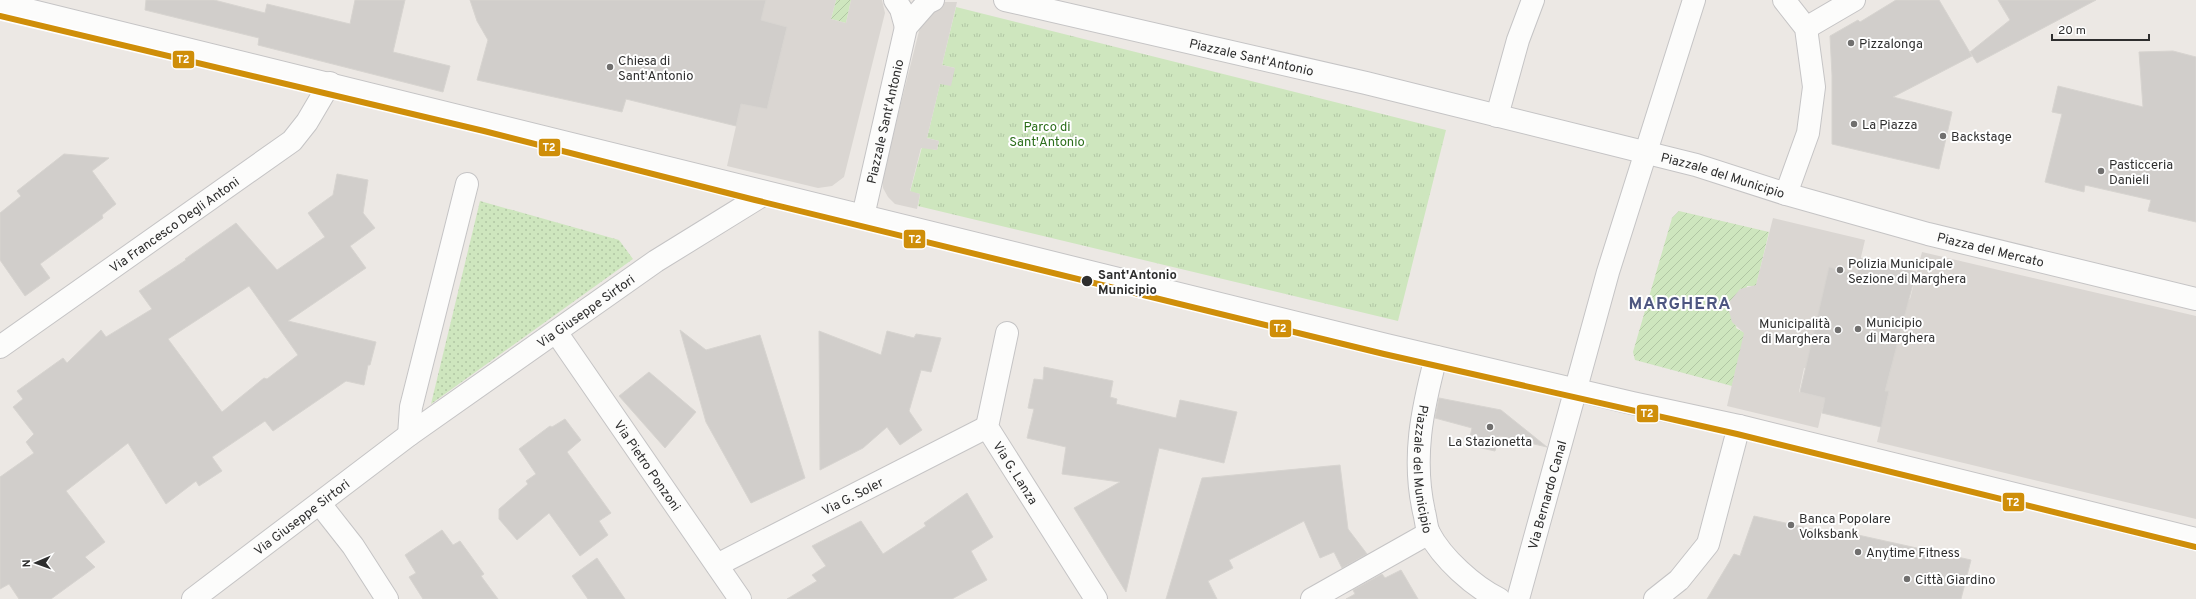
<svg xmlns="http://www.w3.org/2000/svg" width="2196" height="599" viewBox="0 0 2196 599" font-family="Overpass,sans-serif">
  <style>
    .grass { fill: url(#grass-dots) }
    .park { fill: url(#park-tufts) }
    .garden { fill: url(#garden-furrows) }
    .plaza { fill: #dad6d2 }
    .building { fill: #d1cecb; stroke: #d7d4d0; fill-rule: evenodd }
    .lines { fill: none; stroke-linecap: round; stroke-linejoin: round }
    .minor-casing { stroke: #c5c4c5; stroke-width: 24 }
    .minor { stroke: #fcfcfb; stroke-width: 22 }
    .tram-1-casing { stroke: #fff; stroke-width: 9 }
    .tram-1 { stroke: #cf8e09; stroke-width: 6 }
    .poi-dot { fill: #706f6e; stroke: #fff; stroke-width: 1.5 }
    .stop-dot { fill: #2e2e2e; stroke: #fff; stroke-width: 1.5 }
    .labels { text-anchor: middle; stroke-width: 4; stroke-linejoin: round; paint-order: stroke }
    .poi-label { font-size: 13px; fill: #2e2e2e; stroke: #fff; text-anchor: start }
    .street-label { font-size: 13px; fill: #2e2e2e; stroke: #fff }
    .park-label { font-size: 13px; fill: #2c6e1b; stroke: #fff }
    .stop-label { font-size: 13px; font-weight: bold; fill: #2e2e2e; stroke: #fff; text-anchor: start }
    .district-label { font-size: 17px; font-weight: bold; letter-spacing: 1px; fill: #4d5680; stroke: #fff }
    .line-badge { stroke: #fff; stroke-width: 1.5 }
    .badge-label { font-size: 11px; text-anchor: middle; font-weight: bold; fill: #fff }
  </style>
  <defs>
    <pattern id="grass-dots" width="8" height="8" patternUnits="userSpaceOnUse"><rect width="8" height="8" fill="#cee6be"/><path d="M2 2h.1M6 6h.1" fill="none" stroke="#b1c6a4" stroke-width="1.8" stroke-linecap="round"/></pattern>
    <pattern id="park-tufts" width="24" height="20" patternUnits="userSpaceOnUse"><rect width="24" height="20" fill="#cee6be"/><path d="M3 7l-1-3M5 7V3M7 7l1-3M15 17l-1-3M17 17v-4M19 17l1-3" fill="none" stroke="#b1c6a4"/></pattern>
    <pattern id="garden-furrows" width="10" height="10" patternUnits="userSpaceOnUse"><rect width="10" height="10" fill="#cee6be"/><path d="M-1 1l2-2M0 10L10 0M9 11l2-2" fill="none" stroke="#b1c6a4"/></pattern>
  </defs>
  <rect width="100%" height="100%" fill="#ece8e4"/>
  <polygon class="grass" points="480,201 619,240 633,259 431,404"/>
  <polygon class="park" points="956,7 1446,130 1398,321 918,206 920,194 910,192 922,147 937,150 939,141 927,138 940,84 955,68 942,65"/>
  <g class="garden">
    <polygon points="836,0 851,0 846,23 831,19"/>
    <polygon points="1679,211 1769,232 1756,286 1747,286 1736,328 1745,333 1732,386 1635,360 1633,352 1672,218"/>
  </g>
  <g class="plaza">
    <polygon points="766,0 836,0 831,19 846,23 851,0 882,0 885,13 844,177 832,186 818,188 727,166 741,104 767,109 771,93 787,27 761,20"/>
    <polygon points="941,2 957,2 942,65 955,68 951,86 940,84 927,138 939,141 937,150 921,148 910,191 920,194 917,209 895,204 888,197 883,188 882,179 923,15"/>
    <polygon points="1773,218 1865,240 1857,274 1809,369 1804,368 1799,392 1825,398 1818,428 1727,406 1744,333 1732,322 1728,307 1730,301 1740,289 1756,285"/>
    <polygon points="1922,252 2196,316 2196,519 1877,442 1889,391 1885,391 1908,300 1910,299"/>
  </g>
  <g class="building">
    <polygon points="146,0 214,0 265,13 267,4 350,24 355,0 405,0 393,52 450,66 443,92 258,45 259,38 145,10"/>
    <polygon points="470,0 766,0 761,20 787,27 767,109 741,104 736,126 626,99 622,112 477,80 488,40 477,21"/>
    <polygon points="1896,0 1939,0 1972,56 1893,97 1952,112 1939,169 1832,144 1832,75 1830,36 1858,20 1860,22"/>
    <polygon points="1998,0 2096,0 1977,63 1970,52 2010,20"/>
    <polygon points="2173,51 2196,57 2196,222 2148,211 2151,200 2085,185 2084,192 2045,182 2062,114 2052,112 2058,86 2143,107 2139,52"/>
    <polygon points="64,154 109,158 92,171 116,204 102,215 103,218 40,264 50,278 25,296 0,260 0,213 21,196 17,191"/>
    <path d="M 337,174 L 368,180 L 363,213 L 375,228 L 350,246 L 366,268 L 288,321 L 376,342 L 370,365 L 368,365 L 364,385 L 346,381 L 273,431 L 265,421 L 212,457 L 222,471 L 199,486 L 196,481 L 166,504 L 128,443 L 66,491 L 105,542 L 85,557 L 95,567 L 51,599 L 19,599 L 9,584 L 0,589 L 0,477 L 34,453 L 26,442 L 34,434 L 13,407 L 23,399 L 17,391 L 63,358 L 67,363 L 101,330 L 106,337 L 152,309 L 139,291 L 186,260 L 185,259 L 236,223 L 277,270 L 325,237 L 308,213 L 333,195 ZM 249,286 L 298,355 L 267,379 L 264,378 L 222,412 L 168,339 Z"/>
    <polygon points="1860,258 1916,272 1885,391 1889,391 1881,427 1822,413 1825,398 1800,392 1829,267 1857,274"/>
    <polygon points="680,330 706,350 760,335 805,478 751,503 706,422"/>
    <polygon points="819,331 881,355 887,331 914,338 916,334 941,338 931,372 921,370 909,411 922,430 900,445 887,427 863,448 820,470"/>
    <polygon points="1044,367 1113,381 1110,397 1117,399 1116,404 1176,418 1180,400 1237,412 1224,463 1159,448 1126,592 1074,508 1120,482 1062,474 1066,447 1027,438 1034,409 1028,408 1034,379 1043,380"/>
    <polygon points="649,372 696,412 665,448 619,396"/>
    <polygon points="1439,398 1501,410 1547,447 1499,436 1495,451 1468,445 1472,428 1435,418"/>
    <polygon points="565,419 581,440 567,452 611,513 599,521 608,535 580,556 549,513 517,540 499,519 499,509 528,484 526,481 536,474 519,449 550,426 552,427"/>
    <polygon points="1340,465 1348,529 1367,554 1342,568 1334,552 1320,558 1304,521 1229,560 1233,568 1208,581 1217,599 1166,599 1202,478"/>
    <polygon points="967,493 993,537 971,551 987,580 952,599 787,599 817,581 812,575 826,566 812,546 861,521 883,554 926,526 924,523"/>
    <polygon points="1754,516 1857,539 1858,535 1971,560 1961,599 1707,599 1734,554 1740,556"/>
    <polygon points="442,530 453,545 460,541 484,574 481,576 498,599 423,599 409,577 416,573 405,555"/>
    <polygon points="597,558 625,599 588,599 572,576"/>
    <polygon points="1401,570 1418,599 1346,599 1355,594 1353,590 1382,574 1385,578"/>
  </g>
  <g class="lines">
    <g class="minor-casing">
      <g id="minor">
        <polyline points="895,0 901,9 906,27"/>
        <path id="s1" d="M 1005,0 L 1366,83 L 1696,165 L 1786,194 L 1928,234 L 2196,299"/>
        <polyline points="1784,0 1806,28 1814,87 1808,133 1786,194"/>
        <polyline points="0,3 1386,345 1632,403 1739,426 2196,539"/>
        <polyline points="1806,28 1854,0"/>
        <polyline points="1497,116 1518,40 1533,0"/>
        <path id="s2" d="M 863,216 L 906,27 L 927,3 L 933,0"/>
        <path id="s3" d="M 556,332 L 740,599"/>
        <path id="s4" d="M 1007,333 L 987,427 L 1096,599"/>
        <path id="s5" d="M 0,347 L 292,141 L 307,122 L 330,83"/>
        <path id="s6" d="M 1436,357 C 1422,410 1412,458 1424,512 C 1426,519 1426,527 1429,533 C 1442,558 1474,587 1499,599"/>
        <polyline points="409,435 411,407 467,184"/>
        <polyline points="320,504 353,546 387,599"/>
        <path id="s7" d="M 717,565 L 987,427"/>
        <path id="s8" d="M 193,599 L 409,435 L 656,261 L 766,193"/>
        <polyline points="1312,599 1429,533"/>
        <path id="s9" d="M 1518,599 L 1608,272 L 1694,0"/>
        <polyline points="1655,599 1679,580 1708,544 1739,426"/>
      </g>
    </g>
    <use href="#minor" class="minor"/>
    <g class="tram-1-casing">
      <polyline id="tram-1" points="0,16 484,131 755,200 1384,354 1737,434 2196,547"/>
    </g>
    <use href="#tram-1" class="tram-1"/>
  </g>
  <g class="poi-dot">
    <circle cx="1851" cy="43" r="4"/>
    <circle cx="610" cy="67" r="4"/>
    <circle cx="1854" cy="124" r="4"/>
    <circle cx="1943" cy="136" r="4"/>
    <circle cx="2101" cy="171" r="4"/>
    <circle cx="1840" cy="270" r="4"/>
    <circle cx="1858" cy="329" r="4"/>
    <circle cx="1838" cy="330" r="4"/>
    <circle cx="1490" cy="427" r="4"/>
    <circle cx="1791" cy="525" r="4"/>
    <circle cx="1858" cy="552" r="4"/>
    <circle cx="1907" cy="579" r="4"/>
  </g>
  <circle class="stop-dot" cx="1087" cy="281" r="6"/>
  <g class="labels">
    <g class="poi-label">
      <text x="1859" y="48">Pizzalonga</text>
      <text x="618" y="65">Chiesa di<tspan x="618" dy="15">Sant'Antonio</tspan></text>
      <text x="1862" y="129">La Piazza</text>
      <text x="1951" y="141">Backstage</text>
      <text x="2109" y="169">Pasticceria<tspan x="2109" dy="15">Danieli</tspan></text>
      <text x="1848" y="268">Polizia Municipale<tspan x="1848" dy="15">Sezione di Marghera</tspan></text>
      <text x="1866" y="327">Municipio<tspan x="1866" dy="15">di Marghera</tspan></text>
      <text x="1830" y="328" text-anchor="end">Municipalità<tspan x="1830" dy="15">di Marghera</tspan></text>
      <text x="1490" y="446" text-anchor="middle">La Stazionetta</text>
      <text x="1799" y="523">Banca Popolare<tspan x="1799" dy="15">Volksbank</tspan></text>
      <text x="1866" y="557">Anytime Fitness</text>
      <text x="1915" y="584">Città Giardino</text>
    </g>
    <g class="street-label">
      <text dy="5" stroke="none"><textPath href="#s1" startOffset="253">Piazzale Sant'Antonio</textPath></text>
      <text dy="5" stroke="none"><textPath href="#s2" startOffset="97">Piazzale Sant'Antonio</textPath></text>
      <text dy="5" stroke="none"><textPath href="#s1" startOffset="739">Piazzale del Municipio</textPath></text>
      <text dy="5" stroke="none"><textPath href="#s5" startOffset="213">Via Francesco Degli Antoni</textPath></text>
      <text dy="5" stroke="none"><textPath href="#s1" startOffset="1017">Piazza del Mercato</textPath></text>
      <text dy="5" stroke="none"><textPath href="#s8" startOffset="487">Via Giuseppe Sirtori</textPath></text>
      <text dy="5" stroke="none"><textPath href="#s3" startOffset="162">Via Pietro Ponzoni</textPath></text>
      <text dy="5" stroke="none"><textPath href="#s6" startOffset="114">Piazzale del Municipio</textPath></text>
      <text dy="5" stroke="none"><textPath href="#s4" startOffset="150">Via G. Lanza</textPath></text>
      <text dy="5" stroke="none"><textPath href="#s9" startOffset="108">Via Bernardo Canal</textPath></text>
      <text dy="5" stroke="none"><textPath href="#s7" startOffset="152">Via G. Soler</textPath></text>
      <text dy="5" stroke="none"><textPath href="#s8" startOffset="136">Via Giuseppe Sirtori</textPath></text>
    </g>
    <g class="park-label">
      <text x="1047" y="131">Parco di<tspan x="1047" dy="15">Sant'Antonio</tspan></text>
    </g>
    <g class="stop-label">
      <text x="1098" y="279">Sant'Antonio<tspan x="1098" dy="15">Municipio</tspan></text>
    </g>
    <g class="district-label">
      <text x="1680" y="309">MARGHERA</text>
    </g>
  </g>
  <g class="line-badge">
    <rect x="172" y="50" width="23" height="19" rx="4" fill="#cf8e09"/>
    <rect x="538" y="138" width="23" height="19" rx="4" fill="#cf8e09"/>
    <rect x="903" y="229" width="23" height="20" rx="4" fill="#cf8e09"/>
    <rect x="1269" y="319" width="23" height="19" rx="4" fill="#cf8e09"/>
    <rect x="1636" y="404" width="23" height="19" rx="4" fill="#cf8e09"/>
    <rect x="2002" y="492" width="23" height="20" rx="4" fill="#cf8e09"/>
  </g>
  <g class="badge-label">
    <text x="183" y="63">T2</text>
    <text x="549" y="151">T2</text>
    <text x="915" y="243">T2</text>
    <text x="1280" y="332">T2</text>
    <text x="1647" y="417">T2</text>
    <text x="2013" y="506">T2</text>
  </g>
  <g transform="translate(36 563) rotate(268)" stroke="#ffffff" stroke-width="3" paint-order="stroke">
  <path d="M0-3L7 15L0 10L-7 15Z" fill="#2e2e2e"/>
  <text y="-6" font-size="11" font-weight="bold" text-anchor="middle" fill="#2e2e2e">N</text>
  </g>
  <path d="M2052 34v6h97v-6" fill="none" stroke="#2e2e2e" stroke-width="2"/>
  <text x="2058" y="34" font-size="12" fill="#2e2e2e" stroke="#ffffff" stroke-width="3" paint-order="stroke">20 m</text>
</svg>
